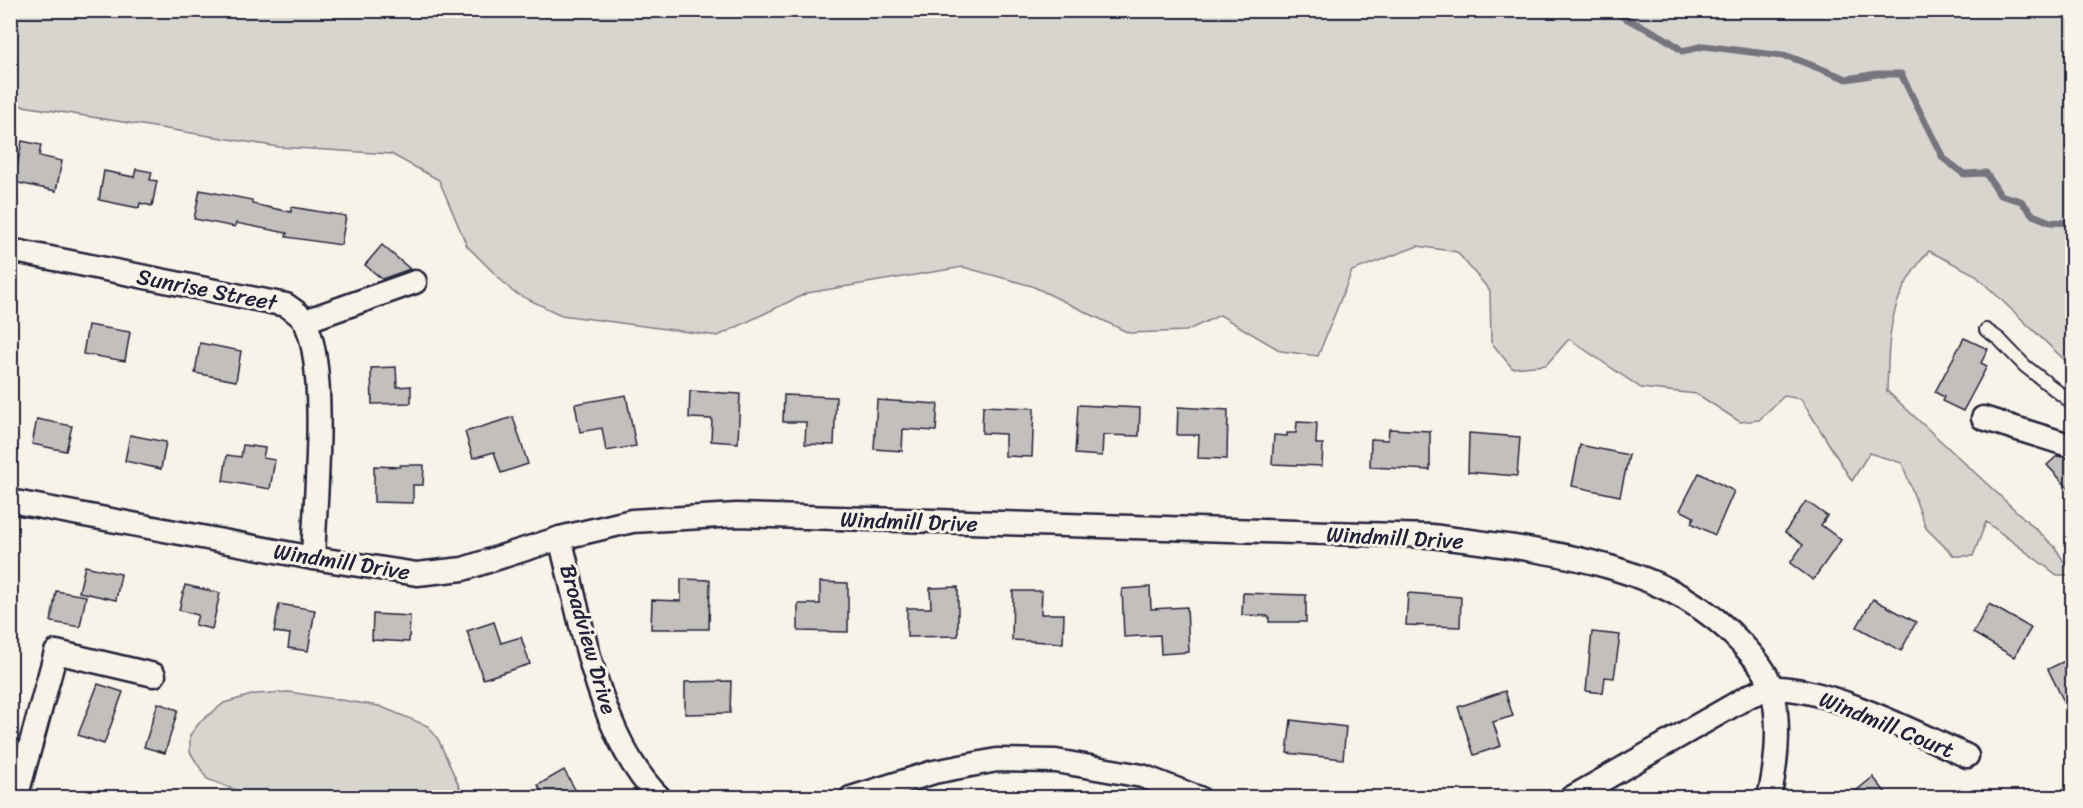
<svg xmlns="http://www.w3.org/2000/svg" width="2083" height="808" viewBox="0 0 2083 808" font-family="Sriracha,sans-serif">
  <style>
    .green { fill: #d8d5cf; stroke: #7d7c85; stroke-width: 1.5 }
    .lines { fill: none; stroke-linecap: round; stroke-linejoin: round }
    .stream { stroke: #76747f; stroke-width: 7 }
    .building { fill: #c2bfbd; stroke: #22223b; stroke-width: 1.5 }
    .service-casing { stroke: #22223b; stroke-width: 16 }
    .minor-casing { stroke: #22223b; stroke-width: 27 }
    .service { stroke: #f7f3e8; stroke-width: 12 }
    .minor { stroke: #f7f3e8; stroke-width: 22 }
    .labels { text-anchor: middle; stroke-width: 6; stroke-linejoin: round; paint-order: stroke }
    .street-label { font-size: 22px; fill: #22223b; stroke: #f7f3e8 }
  </style>
  <rect width="100%" height="100%" fill="#f7f3e8"/>
  <filter id="ink" filterUnits="userSpaceOnUse"><feTurbulence type="fractalNoise" baseFrequency=".0167" numOctaves="2"/><feDisplacementMap in="SourceGraphic" scale="12" xChannelSelector="R" yChannelSelector="G"/><feConvolveMatrix kernelMatrix="1 2 1 2 8 2 1 2 1" color-interpolation-filters="sRGB"/></filter>
  <g filter="url(#ink)">
    <g class="green">
      <path d="M 10,11 L 2072,11 L 2072,367 L 1974,274 L 1929,251 C 1888,297 1889,333 1887,391 L 2055,547 L 2072,575 L 2057,575 L 1986,522 L 1973,556 L 1954,556 L 1926,528 L 1902,463 L 1869,453 L 1852,481 L 1801,399 L 1784,396 L 1759,420 L 1740,422 L 1697,394 L 1641,388 L 1569,339 L 1546,365 L 1512,368 L 1491,342 L 1490,291 L 1457,252 L 1418,246 L 1352,271 L 1318,356 L 1281,351 L 1220,315 L 1186,331 L 1129,333 L 1032,286 L 963,267 L 807,293 L 718,336 L 561,315 L 513,292 L 467,246 L 439,180 L 391,154 L 279,147 L 11,104 Z"/>
      <polygon points="289,692 379,706 428,726 438,739 464,797 254,797 207,779 190,752 190,735 200,722 224,703 255,694"/>
    </g>
    <g class="lines">
      <path class="stream" d="M 1611,10 C 1635,25 1661,32 1682,51 L 1704,46 L 1790,57 L 1847,79 L 1877,74 L 1901,74 L 1943,158 L 1964,174 L 1986,173 L 2000,195 L 2021,201 L 2033,215 L 2050,222 L 2072,223"/>
    </g>
    <g class="building">
      <polygon points="22,141 41,145 39,156 62,161 56,191 14,182"/>
      <polygon points="136,169 152,172 150,180 157,181 152,206 140,203 139,208 99,200 104,171 134,177"/>
      <polygon points="200,190 252,200 252,204 291,212 291,207 346,216 341,245 286,237 287,233 236,223 235,227 194,219"/>
      <polygon points="382,245 410,269 382,279 365,265"/>
      <polygon points="88,325 130,332 125,361 83,354"/>
      <polygon points="1964,338 1988,349 1981,363 1987,366 1963,411 1942,401 1944,397 1935,392"/>
      <polygon points="200,343 241,351 236,381 195,373"/>
      <polygon points="396,367 397,387 411,386 411,403 372,404 371,368"/>
      <polygon points="690,391 740,394 738,443 711,441 712,419 689,418"/>
      <polygon points="626,395 636,446 606,451 602,428 580,432 575,404"/>
      <polygon points="784,395 836,397 834,445 805,444 806,422 783,422"/>
      <polygon points="877,400 938,404 936,431 903,429 902,451 874,449"/>
      <polygon points="1078,405 1140,408 1139,436 1103,435 1102,456 1075,454"/>
      <polygon points="983,406 1034,408 1032,457 1005,456 1005,434 982,433"/>
      <polygon points="1178,407 1228,410 1227,459 1198,458 1199,435 1177,435"/>
      <polygon points="513,417 528,464 501,473 494,452 473,458 465,432"/>
      <polygon points="37,419 72,426 66,451 32,444"/>
      <polygon points="1297,422 1317,423 1316,444 1323,444 1322,466 1272,464 1274,435 1287,436 1287,433 1296,433"/>
      <polygon points="1389,429 1430,431 1430,470 1370,467 1371,439 1388,440"/>
      <polygon points="1469,433 1520,437 1517,476 1468,472"/>
      <polygon points="130,435 166,442 161,469 125,461"/>
      <polygon points="243,445 265,448 263,458 275,460 270,489 223,481 227,455 241,457"/>
      <polygon points="1580,445 1629,455 1620,496 1572,486"/>
      <polygon points="2057,456 2073,459 2073,493 2047,465"/>
      <polygon points="400,465 424,465 423,485 413,485 413,503 374,502 374,466 400,467"/>
      <polygon points="1699,473 1734,491 1715,535 1691,523 1694,517 1680,510"/>
      <polygon points="1806,501 1827,516 1821,525 1841,540 1813,580 1790,563 1803,545 1785,532"/>
      <polygon points="85,566 121,574 116,600 79,592"/>
      <polygon points="681,579 710,580 709,629 651,629 652,600 681,601"/>
      <polygon points="820,582 848,583 848,632 798,631 798,604 820,604"/>
      <polygon points="185,585 220,593 212,629 195,625 198,615 179,610"/>
      <polygon points="958,587 958,636 907,637 907,608 931,608 930,588"/>
      <polygon points="1150,587 1151,609 1187,607 1189,652 1161,654 1160,635 1124,637 1122,589"/>
      <polygon points="56,591 86,596 80,627 51,622"/>
      <polygon points="1013,591 1042,591 1041,614 1064,614 1063,643 1012,640"/>
      <polygon points="1243,593 1306,595 1306,622 1269,622 1269,616 1242,615"/>
      <polygon points="1408,593 1461,597 1460,627 1406,625"/>
      <polygon points="1873,599 1916,622 1901,651 1857,627"/>
      <polygon points="279,604 315,610 308,651 288,648 290,634 274,632"/>
      <polygon points="1989,604 2031,628 2014,657 1973,633"/>
      <polygon points="373,614 410,616 409,642 372,640"/>
      <polygon points="494,622 501,643 521,637 530,664 483,679 467,631"/>
      <polygon points="1592,632 1620,635 1614,678 1605,677 1603,693 1586,691"/>
      <polygon points="2073,657 2073,720 2048,669"/>
      <polygon points="731,681 730,713 685,714 685,682"/>
      <polygon points="98,684 123,692 104,744 78,735"/>
      <polygon points="1505,691 1513,716 1493,722 1501,746 1474,755 1458,707"/>
      <polygon points="158,703 178,710 165,753 144,747"/>
      <polygon points="1291,720 1346,727 1343,759 1287,753"/>
      <polygon points="564,770 580,798 545,798 538,785"/>
      <polygon points="1873,777 1890,798 1847,798"/>
    </g>
    <g class="lines">
      <g class="service-casing">
        <polyline id="service" points="1986,330 1999,339 2025,366 2072,403"/>
      </g>
      <g class="minor-casing">
        <g id="minor">
          <path d="M 10,250 L 286,305 C 293,310 303,316 306,324 C 328,373 315,501 313,558"/>
          <polyline points="305,321 415,282"/>
          <polyline points="1983,418 2072,446"/>
          <path d="M 10,501 L 313,558 L 417,574 L 463,569 L 560,538 L 632,521 L 737,515 L 1431,536 C 1538,550 1666,560 1742,644 C 1754,657 1767,671 1772,689 C 1781,725 1777,762 1769,798"/>
          <path d="M 560,538 C 581,619 599,739 660,798"/>
          <polyline points="16,798 56,652 154,675"/>
          <polyline points="851,798 934,772 997,760 1056,761 1142,776 1199,798"/>
          <path d="M 1571,798 L 1751,695 C 1758,693 1766,688 1773,688 C 1827,687 1916,733 1967,756"/>
        </g>
      </g>
      <use href="#service" class="service"/>
      <use href="#minor" class="minor"/>
    </g>
  </g>
  <g class="labels">
    <g class="street-label">
      <text transform="translate(207 289) rotate(11)" y="8">Sunrise Street</text>
      <text transform="translate(909 521) rotate(2)" y="8">Windmill Drive</text>
      <text transform="translate(1395 537) rotate(3)" y="8">Windmill Drive</text>
      <text transform="translate(342 561) rotate(9)" y="8">Windmill Drive</text>
      <text transform="translate(589 639) rotate(74)" y="8">Broadview Drive</text>
      <text transform="translate(1887 724) rotate(22)" y="8">Windmill Court</text>
    </g>
  </g>
  <rect width="2083" height="808" fill="none" stroke="#f7f3e8" stroke-width="36"/>
  <rect x="18" y="18" width="2047" height="772" fill="none" stroke="#22223b" stroke-width="2" filter="url(#ink)"/>
</svg>
